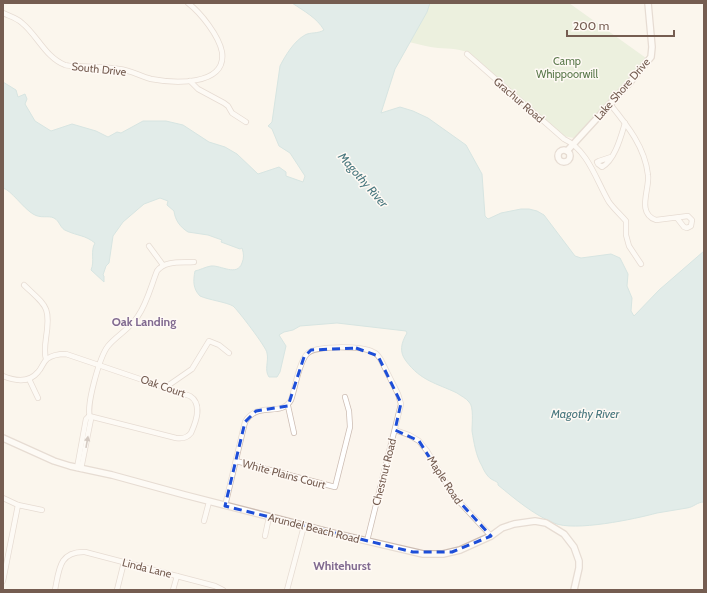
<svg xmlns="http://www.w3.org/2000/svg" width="707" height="593" viewBox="0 0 707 593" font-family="Cabin,sans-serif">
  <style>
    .green { fill: #d9e8cc }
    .water { fill: #c3e0e4; stroke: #aad0d4 }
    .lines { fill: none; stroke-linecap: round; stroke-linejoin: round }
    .minor-casing { stroke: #cdbdb3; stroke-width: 6 }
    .tertiary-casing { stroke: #cdbdb3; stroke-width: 8 }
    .minor { stroke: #fff; stroke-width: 4.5 }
    .tertiary { stroke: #fff; stroke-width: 5.5 }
    .oneway { fill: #a5968e }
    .marked { fill: none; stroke: #1d4ed8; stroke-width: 3; stroke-dasharray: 8 5; stroke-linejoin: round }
    .labels { text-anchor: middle; stroke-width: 3; stroke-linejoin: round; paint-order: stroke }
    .park-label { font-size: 11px; fill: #5a794b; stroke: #fef9f4 }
    .street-label { font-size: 11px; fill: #755d51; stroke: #fef9f4 }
    .water-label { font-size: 12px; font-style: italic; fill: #4a787f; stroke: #fef9f4 }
    .neighbourhood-label { font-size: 12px; font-weight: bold; fill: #816a90; stroke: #fef9f4 }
  </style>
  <rect width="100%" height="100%" fill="#fbf5ed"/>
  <path class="green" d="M 430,3 L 569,3 L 646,58 L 614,98 L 574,138 L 563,136 L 472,55 C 461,48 450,49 438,48 C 428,47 419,44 409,42 L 427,12 Z"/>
  <path class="water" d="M 292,3 L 430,3 L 427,12 L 395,69 L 381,113 L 400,107 L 413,111 L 428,118 L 466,145 L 482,174 L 485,216 L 488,219 L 501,213 L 521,209 L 529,209 L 537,211 L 544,215 L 575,256 L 581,258 L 611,254 L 620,258 L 628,274 L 627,286 L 632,298 L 631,311 L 634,316 L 659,290 L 704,251 L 704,502 C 697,502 694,507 687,508 C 677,510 667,511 657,513 C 635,519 574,532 554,523 C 534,515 515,499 498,485 L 498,483 C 497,482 495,481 493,480 C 488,478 484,471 482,466 C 476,456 474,443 472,431 C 472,424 474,406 469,402 C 466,398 461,396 457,393 C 436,383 421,381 406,361 C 399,352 401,343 407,333 L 406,331 L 337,323 L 300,326 L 293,330 L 284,332 L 279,335 L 286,346 L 280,372 L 277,377 L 269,377 C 264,370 269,361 267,353 C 267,348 237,309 233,306 C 226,302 209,300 200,296 C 193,289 193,281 195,271 C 200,270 205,267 211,266 C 221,265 237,277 242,263 C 244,258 244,254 242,248 L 240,249 L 221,242 L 222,240 L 208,235 L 188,232 C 180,227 175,220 174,211 L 167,205 L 168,201 L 160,198 L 144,204 L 123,222 L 113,236 L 109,263 L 106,266 L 103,275 L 104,276 L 104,282 L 91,270 C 95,261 90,251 95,243 C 85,235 78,236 67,231 C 60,229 60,221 54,218 C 48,215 41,219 33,214 C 23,208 11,190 3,188 L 3,82 L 16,90 L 18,97 L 25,94 L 27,99 L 25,104 L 35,121 L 51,131 L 72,124 L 96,131 L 108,137 L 117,132 L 121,133 L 143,121 L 166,121 L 183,125 L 209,142 L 225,147 L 237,154 L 258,174 L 279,167 L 286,172 L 286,176 L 303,182 L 305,176 L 290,153 L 279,146 L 272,129 L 268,126 L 272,122 L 280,66 C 285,56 294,41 305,35 C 310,32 318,34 324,30 C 317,18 304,11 292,3 Z"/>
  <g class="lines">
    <g class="minor-casing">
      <g id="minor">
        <path d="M 3,13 C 9,16 17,18 22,23 C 37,35 46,58 65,65 C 68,66 73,66 77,66 C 91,67 106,67 119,69 C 130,70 140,76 151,79 C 172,83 227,87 222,52 C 219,36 201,13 188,3"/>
        <path d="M 467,54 L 564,139 C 588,150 596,180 609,202 C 614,209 620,214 626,221 L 626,235 L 629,246 L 641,264"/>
        <polyline points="190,81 198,89 224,103 228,106 232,113 246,122"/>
        <path d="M 610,104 C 627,125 645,147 648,175 C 650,189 636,213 656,220 L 688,216 L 692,220 L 691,226 L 687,228 L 684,227 L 677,218"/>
        <path d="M 611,157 L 599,161 L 597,162 L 598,164 L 602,167 C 615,160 621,136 625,123"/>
        <polyline points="149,246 163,265"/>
        <path d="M 24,285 C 46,306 51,306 46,338 C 45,345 44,352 46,359"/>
        <path d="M 3,376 C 15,381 29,383 38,372 C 42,368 43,362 47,359 C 52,355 60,354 66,354 L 190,396 C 203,404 196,422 191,433 C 187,438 182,439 176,438 L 89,416"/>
        <polyline points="29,379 38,398"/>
        <polyline points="166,387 192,369 209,341 219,345 229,353"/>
        <polyline points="288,406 294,433"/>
        <polyline points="395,430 409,435 419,441 427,451 454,496 491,536"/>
        <polyline points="236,461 335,487 350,427 349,411 345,397"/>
        <polyline points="77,468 86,419 89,416"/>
        <path d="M 81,469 L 91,419 C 84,410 100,356 108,346 C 117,335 130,329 138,316 C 147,303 151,286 157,271 C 165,260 182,263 194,262"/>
        <polyline points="3,498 18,505 42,510"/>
        <path d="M 225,506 L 245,422 C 258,400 281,418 291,400 C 295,389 299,362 307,354 C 314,345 362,346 373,352 C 377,353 379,357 381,360 L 398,394 L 401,404 L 367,541"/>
        <polyline points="204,521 209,502"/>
        <polyline points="265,536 269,517"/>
        <polyline points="3,581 18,505"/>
        <path d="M 55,590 C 59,570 59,551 85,552 L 215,586 L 223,590"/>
        <polyline points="117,590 124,562"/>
        <polyline points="173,590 177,576"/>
        <polyline points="287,590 304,526"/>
      </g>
    </g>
    <g class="tertiary-casing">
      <g id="tertiary">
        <circle cx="564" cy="156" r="6"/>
        <polyline points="567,151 631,81 651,57 652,47 648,3"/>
        <polyline points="3,438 54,461 70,466 112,475 185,495 333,533 423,554 443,554 460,550 491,536 502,528 514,524 535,521 546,523 564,534 574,547 579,561 579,568 574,590"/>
      </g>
    </g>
    <use href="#minor" class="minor"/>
    <use href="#tertiary" class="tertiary"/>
  </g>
  <defs><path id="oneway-solid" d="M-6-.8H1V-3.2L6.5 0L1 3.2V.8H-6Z"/></defs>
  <use class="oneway" href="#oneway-solid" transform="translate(87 442) rotate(-80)"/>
  <path d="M0 0H707V593H0ZM 356,348 L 378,356 L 401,403 L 395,430 L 419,441 L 454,496 L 491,536 L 452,552 L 413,552 L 225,506 L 245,422 L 256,411 L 288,406 L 304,357 L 311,350 Z" fill="#fbf5ed" fill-opacity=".55" fill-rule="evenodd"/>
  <path class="marked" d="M 356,348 L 378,356 L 401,403 L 395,430 L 419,441 L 454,496 L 491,536 L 452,552 L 413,552 L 225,506 L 245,422 L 256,411 L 288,406 L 304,357 L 311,350 Z"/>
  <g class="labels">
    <g class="park-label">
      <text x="567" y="65">Camp<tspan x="567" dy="13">Whippoorwill</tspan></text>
    </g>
    <g class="street-label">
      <text transform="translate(99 69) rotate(6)" y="4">South Drive</text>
      <text transform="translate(622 89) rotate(-49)" y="4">Lake Shore Drive</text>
      <text transform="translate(519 100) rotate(41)" y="4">Grachur Road</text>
      <text transform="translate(163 386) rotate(19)" y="4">Oak Court</text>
      <text transform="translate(384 472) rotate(-76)" y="4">Chestnut Road</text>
      <text transform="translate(284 474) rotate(15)" y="4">White Plains Court</text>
      <text transform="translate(445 480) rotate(57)" y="4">Maple Road</text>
      <text transform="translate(314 528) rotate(14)" y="4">Arundel Beach Road</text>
      <text transform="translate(147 568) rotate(14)" y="4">Linda Lane</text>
    </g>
    <g class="water-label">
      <text transform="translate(363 180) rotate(49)" y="4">Magothy River</text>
      <text x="585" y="418">Magothy River</text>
    </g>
    <g class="neighbourhood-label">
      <text x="144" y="326">Oak Landing</text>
      <text x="342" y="570">Whitehurst</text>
    </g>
  </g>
  <rect width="707" height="593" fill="none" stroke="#755d51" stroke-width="8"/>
  <path d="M567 30v6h107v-6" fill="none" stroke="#755d51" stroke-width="2"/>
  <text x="573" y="30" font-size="12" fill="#755d51" stroke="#fef9f4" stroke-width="3" paint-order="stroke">200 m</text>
</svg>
